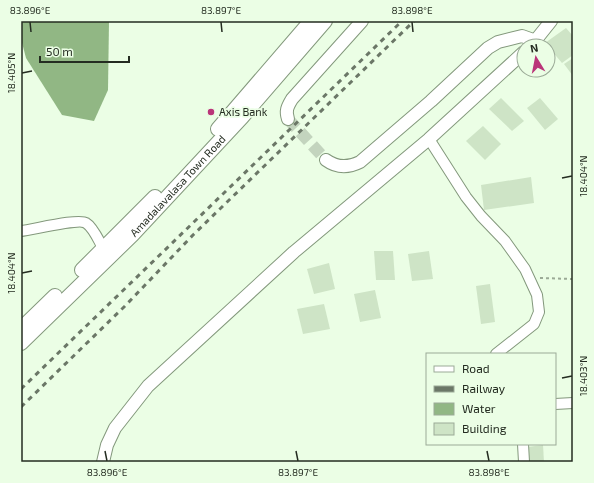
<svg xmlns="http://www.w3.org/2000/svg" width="594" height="483" viewBox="0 0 594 483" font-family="'Exo 2',sans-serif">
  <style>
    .water { fill: #91b784 }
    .building { fill: #cee4c6 }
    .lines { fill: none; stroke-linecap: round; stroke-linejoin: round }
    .tertiary-tunnel { stroke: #c3d4be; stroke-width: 12; stroke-dasharray: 12 6; stroke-linecap: butt }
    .minor-casing { stroke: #83987c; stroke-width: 12 }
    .tertiary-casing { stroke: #83987c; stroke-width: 14 }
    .secondary-casing { stroke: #83987c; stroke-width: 16 }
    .path { stroke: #9baa96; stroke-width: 2; stroke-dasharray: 3 3; stroke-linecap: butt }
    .minor { stroke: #fff; stroke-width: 10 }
    .tertiary { stroke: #fff; stroke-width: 12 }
    .secondary { stroke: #fff; stroke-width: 14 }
    .rail { stroke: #6b7767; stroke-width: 3; stroke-dasharray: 5 5; stroke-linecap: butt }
    .ticks { fill: none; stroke: #242c21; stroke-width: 1.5 }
    .poi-dot { fill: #ba3579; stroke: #ebfee5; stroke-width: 1.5 }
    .labels { text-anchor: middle; stroke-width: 3.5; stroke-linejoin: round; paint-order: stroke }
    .poi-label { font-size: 11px; fill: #242c21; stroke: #ebfee5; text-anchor: start }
    .street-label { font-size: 11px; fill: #242c21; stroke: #ebfee5 }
    .neatline { fill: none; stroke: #242c21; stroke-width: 1.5 }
    .ticks-label { font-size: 10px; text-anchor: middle; fill: #242c21 }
  </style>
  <rect width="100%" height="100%" fill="#ebfee5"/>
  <polygon class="water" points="21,21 109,21 108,90 94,121 62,115 26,58 21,39"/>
  <g class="building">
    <polygon points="566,28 573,36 573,55 562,63 545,43"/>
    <polygon points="573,58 573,76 564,64"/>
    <polygon points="501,98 524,121 512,131 489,109"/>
    <polygon points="540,98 558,119 545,130 527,108"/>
    <polygon points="483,126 501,144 485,160 466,141"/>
    <polygon points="531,177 534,203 484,210 481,185"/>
    <polygon points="374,251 393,251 395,280 376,280"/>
    <polygon points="429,251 433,279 412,281 408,254"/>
    <polygon points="329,263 335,289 314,294 307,269"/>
    <polygon points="490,284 495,322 481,324 476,286"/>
    <polygon points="375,290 381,318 360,322 354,294"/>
    <polygon points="324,304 330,329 303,334 297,309"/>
    <polygon points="543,445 544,462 528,462 527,447"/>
  </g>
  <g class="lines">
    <polyline class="tertiary-tunnel" points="288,119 326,160"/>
    <g class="minor-casing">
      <g id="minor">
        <polyline points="429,139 466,197 481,216 505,241 525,269 537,295 539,312 534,324 496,354"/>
        <path d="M 21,231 C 32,230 79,218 86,223 C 93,227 99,241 103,248"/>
        <polyline points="555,404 573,403"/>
        <polyline points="523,444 524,462"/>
      </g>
    </g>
    <g class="tertiary-casing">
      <g id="tertiary">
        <polyline points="531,46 551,21"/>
        <path d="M 288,119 C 285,110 288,106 292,99 L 362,21"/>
        <path d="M 326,160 C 337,168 348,168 360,162 L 431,101 L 488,48 L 498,42 L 522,36 L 536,41"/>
        <polyline points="103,462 107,445 115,428 148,386 294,252 429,139 524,52"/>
      </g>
    </g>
    <g class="secondary-casing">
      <g id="secondary">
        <polyline points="218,129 311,21"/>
        <polyline points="82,270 155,197"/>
        <polyline points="21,329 55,296"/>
        <path id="s1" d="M 21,343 L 132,235 L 242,117 L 325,21"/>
      </g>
    </g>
    <polyline class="path" points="540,278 573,279"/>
    <use href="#minor" class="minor"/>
    <use href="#tertiary" class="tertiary"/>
    <use href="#secondary" class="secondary"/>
    <g class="rail">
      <polyline points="21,389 402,21"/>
      <polyline points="21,407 125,306 193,235 414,21"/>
    </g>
  </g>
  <path class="ticks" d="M 30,22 L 31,32M 221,22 L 222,32M 412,22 L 413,32M 22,73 L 32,71M 562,178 L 572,176M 22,273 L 32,271M 562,378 L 572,376M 105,451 L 107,461M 296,451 L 298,461M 487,451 L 489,461"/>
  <circle class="poi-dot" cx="211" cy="112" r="4"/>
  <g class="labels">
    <g class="poi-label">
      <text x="219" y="116">Axis Bank</text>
    </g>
    <g class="street-label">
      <text dy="4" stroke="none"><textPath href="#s1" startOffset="222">Amadalavalasa Town Road</textPath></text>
    </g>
  </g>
  <rect width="594" height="483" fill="none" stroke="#ebfee5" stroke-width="44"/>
  <rect x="426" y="353" width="130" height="92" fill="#ebfee5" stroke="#9baa97"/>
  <rect x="434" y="366" width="20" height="6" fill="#ffffff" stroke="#9baa97"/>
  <text x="462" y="373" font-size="12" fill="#242c21">Road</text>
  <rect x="434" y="386" width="20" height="6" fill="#6b7767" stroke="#9baa97"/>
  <text x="462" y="393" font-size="12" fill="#242c21">Railway</text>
  <rect x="434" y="403" width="20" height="12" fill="#91b784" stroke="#9baa97"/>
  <text x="462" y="413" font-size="12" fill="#242c21">Water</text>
  <rect x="434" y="423" width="20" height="12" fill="#cee4c6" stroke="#9baa97"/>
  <text x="462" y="433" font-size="12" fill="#242c21">Building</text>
  <g transform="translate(536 58) rotate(350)"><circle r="19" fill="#ebfee5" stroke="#9baa97"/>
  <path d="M0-3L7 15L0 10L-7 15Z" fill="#ba3579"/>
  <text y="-6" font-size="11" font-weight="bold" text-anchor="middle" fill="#242c21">N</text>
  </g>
  <path d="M40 56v6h89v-6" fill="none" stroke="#242c21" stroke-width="2"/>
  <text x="46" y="56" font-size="12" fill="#242c21" stroke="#ebfee5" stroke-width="3" paint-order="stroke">50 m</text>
  <rect x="22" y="22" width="550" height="439" class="neatline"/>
  <g class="ticks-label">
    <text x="30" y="14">83.896°E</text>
    <text x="221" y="14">83.897°E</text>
    <text x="412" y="14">83.898°E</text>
    <text transform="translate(11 73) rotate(-90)" y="4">18.405°N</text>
    <text transform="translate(583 176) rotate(-90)" y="4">18.404°N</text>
    <text transform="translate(11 273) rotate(-90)" y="4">18.404°N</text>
    <text transform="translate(583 376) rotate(-90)" y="4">18.403°N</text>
    <text x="107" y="476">83.896°E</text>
    <text x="298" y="476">83.897°E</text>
    <text x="489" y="476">83.898°E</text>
  </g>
</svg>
